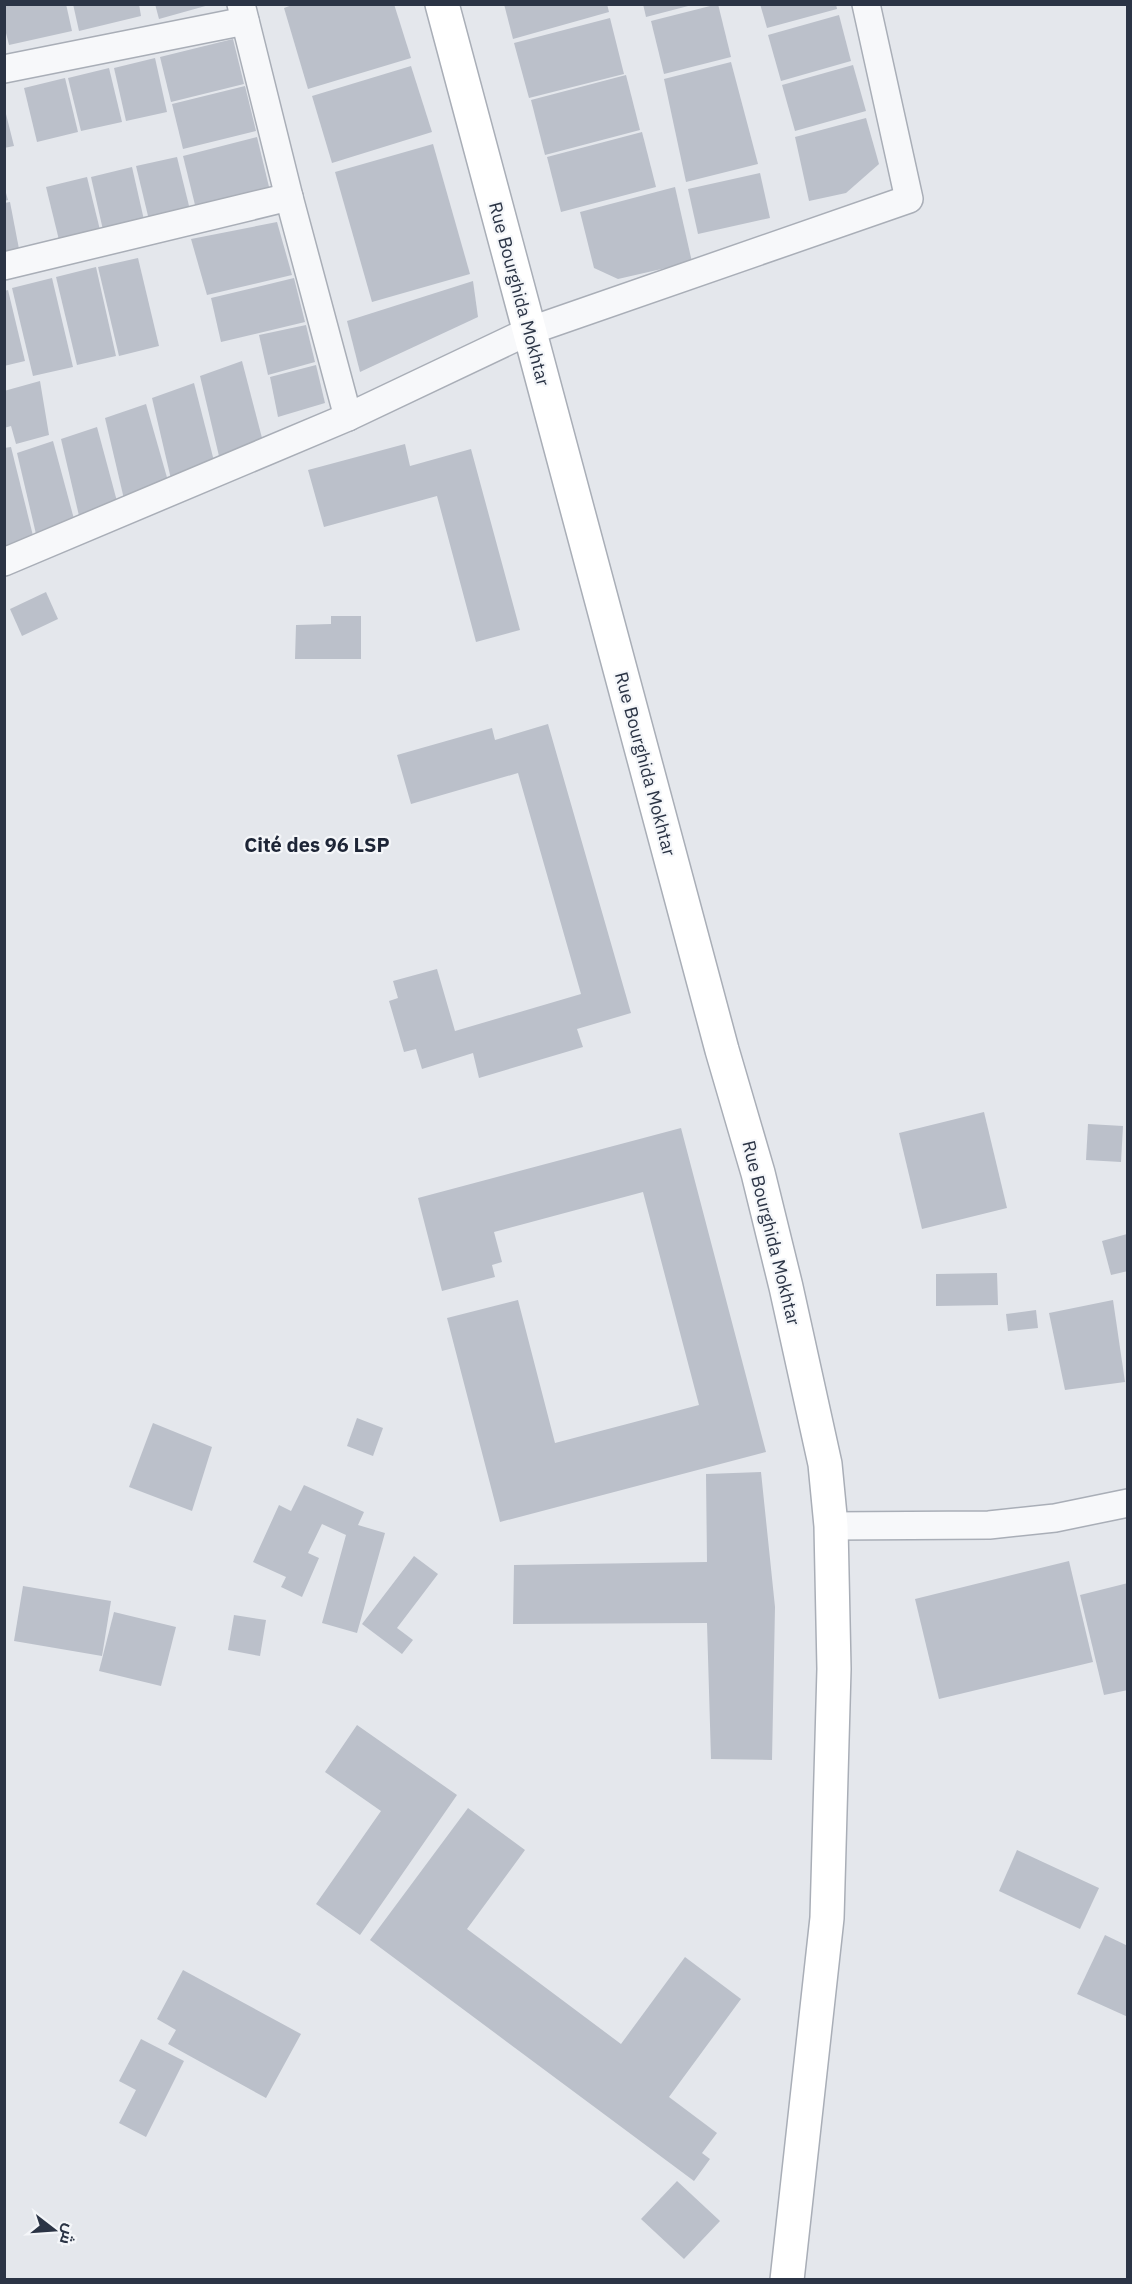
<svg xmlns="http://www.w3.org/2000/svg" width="1132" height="2284" viewBox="0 0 1132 2284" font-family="'IBM Plex Sans',Cairo,sans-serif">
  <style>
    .building { fill: #bbc0ca }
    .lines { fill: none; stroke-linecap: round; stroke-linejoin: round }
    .minor-casing { stroke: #a9aeb7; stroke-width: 30 }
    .secondary-casing { stroke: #a9aeb7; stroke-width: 36 }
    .minor { stroke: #f7f8fa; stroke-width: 27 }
    .secondary { stroke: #fff; stroke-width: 33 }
    .labels { text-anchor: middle; stroke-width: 4.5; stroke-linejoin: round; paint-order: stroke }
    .street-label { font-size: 18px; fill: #2b3445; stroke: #f4f6f9 }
    .neighbourhood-label { font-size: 20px; font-weight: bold; fill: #1d2536; stroke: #f4f6f9 }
  </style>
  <rect width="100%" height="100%" fill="#e4e7ec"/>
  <g class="building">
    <polygon points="4,4 66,4 72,31 9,45 4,25"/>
    <polygon points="73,4 139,4 141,16 79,31"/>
    <polygon points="155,4 209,4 209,5 159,19"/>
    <polygon points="295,4 394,4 411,58 308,89 284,8"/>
    <polygon points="504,4 607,4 609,12 513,39"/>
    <polygon points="643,4 691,4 692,5 646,17"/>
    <polygon points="718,4 731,57 664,74 651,21"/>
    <polygon points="760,4 836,4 837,9 767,28"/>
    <polygon points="839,15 851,61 781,81 768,35"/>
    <polygon points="610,18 624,74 529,98 514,43"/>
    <polygon points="233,39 244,84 171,102 160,57"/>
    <polygon points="155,58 167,112 126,121 114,68"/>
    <polygon points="731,62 758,164 686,182 664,79"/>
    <polygon points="853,65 866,111 795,131 782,85"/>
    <polygon points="411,66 432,132 332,163 312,96"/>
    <polygon points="109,68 122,122 81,131 68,78"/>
    <polygon points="626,75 640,130 545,155 531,100"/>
    <polygon points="65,78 78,132 37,142 24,88"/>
    <polygon points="245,86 256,131 183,149 172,104"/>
    <polygon points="4,106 14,146 4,148"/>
    <polygon points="866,118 879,164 846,193 809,201 795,137"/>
    <polygon points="642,132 656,187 561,212 547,157"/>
    <polygon points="257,137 270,191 196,209 183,156"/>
    <polygon points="433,144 470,274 372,302 335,172"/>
    <polygon points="177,157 190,210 149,220 136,166"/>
    <polygon points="132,167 144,220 103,230 91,177"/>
    <polygon points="760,173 770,218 698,234 688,189"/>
    <polygon points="87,177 100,230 59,240 46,187"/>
    <polygon points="4,186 8,200 4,201"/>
    <polygon points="675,187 692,262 618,279 594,268 580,212"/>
    <polygon points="10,202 19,249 4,253 4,203"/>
    <polygon points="277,222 292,275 207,295 191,239"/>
    <polygon points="138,258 159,346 119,356 98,267"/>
    <polygon points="96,267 116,356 77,365 56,277"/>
    <polygon points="52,278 73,367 33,376 12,288"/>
    <polygon points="294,278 305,322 221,342 211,298"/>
    <polygon points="473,281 478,317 360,372 347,321"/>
    <polygon points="8,290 25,361 4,366 4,291"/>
    <polygon points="306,325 315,362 268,375 259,335"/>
    <polygon points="242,361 262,438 219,456 200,376"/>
    <polygon points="316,365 325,403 278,417 270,377"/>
    <polygon points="40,381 49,435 16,444 11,426 4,428 4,391"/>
    <polygon points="194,383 214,461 171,479 152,398"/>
    <polygon points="146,404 168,481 124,499 105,418"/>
    <polygon points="97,427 118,505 80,520 61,439"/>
    <polygon points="53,441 74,519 36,534 17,453"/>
    <polygon points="405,444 410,466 471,449 520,630 476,642 437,496 324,527 308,470"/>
    <polygon points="11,447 37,552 4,560 4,448"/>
    <polygon points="46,592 58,619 22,636 10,609"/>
    <polygon points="331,616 361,616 361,659 295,659 296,625 331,624"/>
    <polygon points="548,724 631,1013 577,1029 583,1047 479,1078 473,1053 422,1069 416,1049 404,1052 389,1001 398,998 393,981 437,969 455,1031 581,994 518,773 411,804 397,755 492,728 495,740"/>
    <polygon points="984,1112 1007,1208 922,1229 899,1133"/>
    <polygon points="1088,1124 1123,1126 1121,1162 1086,1160"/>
    <polygon points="681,1128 766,1452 500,1522 447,1318 518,1300 555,1443 699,1405 643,1192 494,1232 502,1262 492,1265 495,1277 442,1291 418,1198"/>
    <polygon points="1127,1234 1128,1271 1111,1275 1102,1241"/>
    <polygon points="997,1273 998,1305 936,1306 936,1274"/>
    <polygon points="1113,1300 1125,1382 1065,1390 1049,1313"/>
    <polygon points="1036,1310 1038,1328 1008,1331 1006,1314"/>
    <polygon points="357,1418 383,1428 373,1456 347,1446"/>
    <polygon points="153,1423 212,1447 192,1511 129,1487"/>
    <polygon points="761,1472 775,1607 772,1760 711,1759 707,1623 513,1624 514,1565 707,1562 706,1474"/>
    <polygon points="304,1485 364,1512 358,1525 385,1533 357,1633 322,1623 346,1535 322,1524 308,1553 319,1558 302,1597 281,1587 286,1577 253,1562 279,1505 291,1511"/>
    <polygon points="414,1556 438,1574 397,1628 413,1640 402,1654 362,1624"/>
    <polygon points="1069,1561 1093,1662 939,1699 915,1599"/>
    <polygon points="1128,1583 1128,1690 1104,1695 1080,1595"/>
    <polygon points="23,1586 111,1601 102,1656 14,1641"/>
    <polygon points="114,1612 176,1627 161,1686 99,1671"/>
    <polygon points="234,1615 266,1620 260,1656 228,1650"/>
    <polygon points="357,1725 457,1795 360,1935 316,1904 381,1811 325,1772"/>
    <polygon points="468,1808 525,1850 467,1929 621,2044 685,1957 741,1999 669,2097 717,2133 702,2153 710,2159 694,2181 370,1940"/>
    <polygon points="1017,1850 1099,1888 1080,1929 999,1891"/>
    <polygon points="1105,1935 1128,1946 1128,2017 1077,1994"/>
    <polygon points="183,1970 301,2034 266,2098 168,2044 176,2030 157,2019"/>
    <polygon points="141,2039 184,2061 146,2137 119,2123 136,2090 119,2081"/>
    <polygon points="677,2181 720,2221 684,2259 641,2219"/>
  </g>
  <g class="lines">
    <g class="minor-casing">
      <g id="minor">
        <polyline points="241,4 289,197 348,417"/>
        <polyline points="4,69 245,21"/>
        <polyline points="4,266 289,197"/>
        <polyline points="4,562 348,417 529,331 909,199 866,4"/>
        <polyline points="831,1526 989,1525 1055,1518 1128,1503"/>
      </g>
    </g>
    <g class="secondary-casing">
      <polyline id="secondary" points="442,4 722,1050 758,1173 786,1287 825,1464 831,1526 834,1669 827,1918 787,2280"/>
    </g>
    <use href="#minor" class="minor"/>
    <use href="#secondary" class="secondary"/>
  </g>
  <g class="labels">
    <g class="street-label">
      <text transform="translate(519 294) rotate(75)" y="6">Rue Bourghida Mokhtar</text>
      <text transform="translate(645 764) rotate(75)" y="6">Rue Bourghida Mokhtar</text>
      <text transform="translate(771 1233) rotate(76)" y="6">Rue Bourghida Mokhtar</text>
    </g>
    <g class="neighbourhood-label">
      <text x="317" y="852">Cité des 96 LSP</text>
    </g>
  </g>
  <rect width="1132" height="2284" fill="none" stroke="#2b3445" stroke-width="12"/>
  <g transform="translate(54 2230) rotate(107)" stroke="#f4f6f9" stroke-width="4.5" paint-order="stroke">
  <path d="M0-4.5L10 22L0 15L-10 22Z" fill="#2b3445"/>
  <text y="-9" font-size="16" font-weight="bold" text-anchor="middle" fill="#2b3445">ش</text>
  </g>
</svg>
